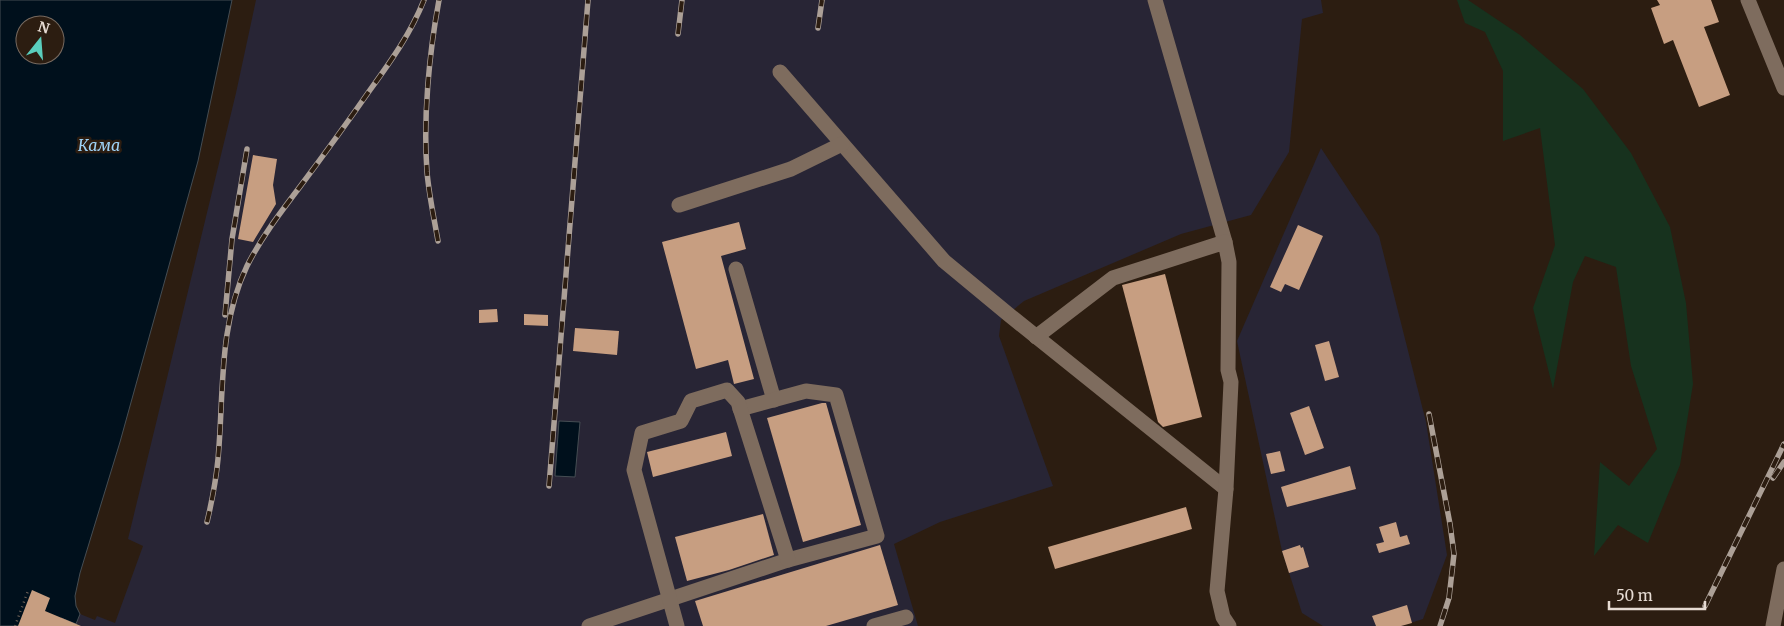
<svg xmlns="http://www.w3.org/2000/svg" width="1784" height="626" viewBox="0 0 1784 626" font-family="Merriweather,serif">
  <style>
    .industrial { fill: #282535 }
    .green { fill: #17321e }
    .water { fill: #00101c; stroke: #454d53; fill-rule: evenodd }
    .building { fill: #c79e81 }
    .lines { fill: none; stroke-linecap: round; stroke-linejoin: round }
    .path { stroke: #716459; stroke-width: 2.5; stroke-dasharray: 1 4; stroke-linecap: butt }
    .minor { stroke: #7e6c5e; stroke-width: 15 }
    .rail-casing { stroke: #aca097; stroke-width: 5.5 }
    .rail { stroke: #2c1d11; stroke-width: 4; stroke-dasharray: 11; stroke-linecap: butt }
    .labels { text-anchor: middle; stroke-width: 5; stroke-linejoin: round; paint-order: stroke }
    .water-label { font-size: 16px; font-style: italic; fill: #9ed2f6; stroke: #2c1d11 }
  </style>
  <rect width="100%" height="100%" fill="#2c1d11"/>
  <g class="industrial">
    <polygon points="256,0 1321,0 1323,13 1302,19 1289,152 1251,215 1181,234 1024,301 1001,320 999,336 1053,486 940,522 894,544 918,626 57,626 61,617 76,624 80,614 95,620 97,616 115,623 143,546 128,539 236,93"/>
    <polygon points="1321,148 1379,236 1426,422 1447,555 1423,619 1401,626 1323,626 1302,613 1282,551 1237,341"/>
  </g>
  <polygon class="green" points="1457,0 1468,0 1520,35 1583,89 1631,153 1670,227 1686,303 1693,384 1680,465 1648,543 1618,525 1594,556 1600,462 1629,486 1657,449 1631,366 1616,267 1585,256 1573,282 1553,389 1533,308 1555,245 1540,128 1503,141 1503,71 1485,32 1465,23"/>
  <g class="water">
    <path d="M 0,0 L 232,0 L 198,161 L 120,442 L 80,573 L 75,596 L 76,606 L 80,614 L 76,624 L 61,618 L 57,626 L 0,626 ZM 25,25 L 55,25 L 55,55 L 25,55 Z"/>
    <polygon points="559,421 580,422 575,477 555,476"/>
  </g>
  <g class="building">
    <polygon points="1657,0 1711,0 1719,22 1704,27 1730,95 1699,107 1673,40 1664,44 1651,8 1660,5"/>
    <polygon points="253,155 277,159 273,185 276,204 253,242 238,239"/>
    <polygon points="739,222 746,249 721,256 754,379 734,384 728,360 696,369 662,242"/>
    <polygon points="1298,225 1323,236 1299,290 1285,284 1281,292 1270,287"/>
    <polygon points="1165,274 1202,417 1163,427 1158,422 1122,285"/>
    <polygon points="497,309 498,322 479,323 479,310"/>
    <polygon points="524,314 548,315 548,326 524,325"/>
    <polygon points="575,328 619,331 617,355 573,351"/>
    <polygon points="1329,341 1339,377 1325,381 1315,345"/>
    <polygon points="822,403 826,403 861,525 803,542 767,418"/>
    <polygon points="1309,406 1324,448 1305,455 1290,413"/>
    <polygon points="726,432 732,456 653,477 647,452"/>
    <polygon points="1280,451 1285,471 1271,474 1266,454"/>
    <polygon points="1350,466 1356,489 1287,507 1281,487"/>
    <polygon points="1186,507 1192,529 1055,569 1048,547"/>
    <polygon points="763,514 774,555 729,570 687,581 675,537"/>
    <polygon points="1396,522 1400,537 1407,535 1410,544 1379,553 1376,544 1384,542 1379,527"/>
    <polygon points="880,545 898,605 826,626 703,626 695,601"/>
    <polygon points="1300,545 1301,548 1303,547 1309,567 1289,573 1282,551"/>
    <polygon points="32,590 50,598 45,611 81,626 18,626"/>
    <polygon points="1407,605 1412,623 1401,626 1376,626 1372,616"/>
  </g>
  <g class="lines">
    <polyline class="path" points="15,626 28,591"/>
    <g class="minor">
      <polyline points="1155,0 1225,242"/>
      <polyline points="1748,0 1784,88"/>
      <polyline points="780,72 944,261 1008,314 1226,489"/>
      <polyline points="679,205 791,169 842,144"/>
      <polyline points="736,269 774,400"/>
      <polyline points="1036,337 1113,278 1225,242 1229,262 1228,370 1231,382 1226,489 1217,591 1223,617 1229,626"/>
      <polyline points="589,626 788,560 877,536 836,395 806,391 740,409"/>
      <polyline points="677,626 634,470 642,433 681,421 691,401 727,390 738,402 788,560"/>
      <polyline points="874,626 906,617"/>
      <polyline points="1773,626 1784,569"/>
    </g>
    <g class="rail-casing">
      <g id="rail">
        <polyline points="818,28 822,0"/>
        <polyline points="678,34 682,0"/>
        <path d="M 438,241 C 434,218 429,195 427,172 C 423,118 429,54 439,0"/>
        <polyline points="225,315 232,239 247,149"/>
        <polyline points="1429,414 1450,524 1454,554 1449,598 1440,626"/>
        <polyline points="1773,478 1784,462"/>
        <polyline points="549,486 588,0"/>
        <path d="M 207,522 C 212,501 216,480 218,459 C 224,395 218,326 247,266 C 261,238 280,213 299,188 C 323,156 347,123 370,90 C 391,61 411,33 424,0"/>
        <polyline points="1705,606 1784,444"/>
      </g>
    </g>
    <use href="#rail" class="rail"/>
  </g>
  <g class="labels">
    <g class="water-label">
      <text x="99" y="151">Кама</text>
    </g>
  </g>
  <g transform="translate(40 40) rotate(17)"><circle r="24" fill="#2c1d11" stroke="#76695f"/>
  <path d="M0-4L9 19L0 12L-9 19Z" fill="#5acebd"/>
  <text y="-8" font-size="14" font-weight="bold" text-anchor="middle" fill="#e6dbd3">N</text>
  </g>
  <path d="M1609 601v8h96v-8" fill="none" stroke="#e6dbd3" stroke-width="2.5"/>
  <text x="1616" y="601" font-size="15" fill="#e6dbd3" stroke="#2c1d11" stroke-width="4" paint-order="stroke">50 m</text>
</svg>
